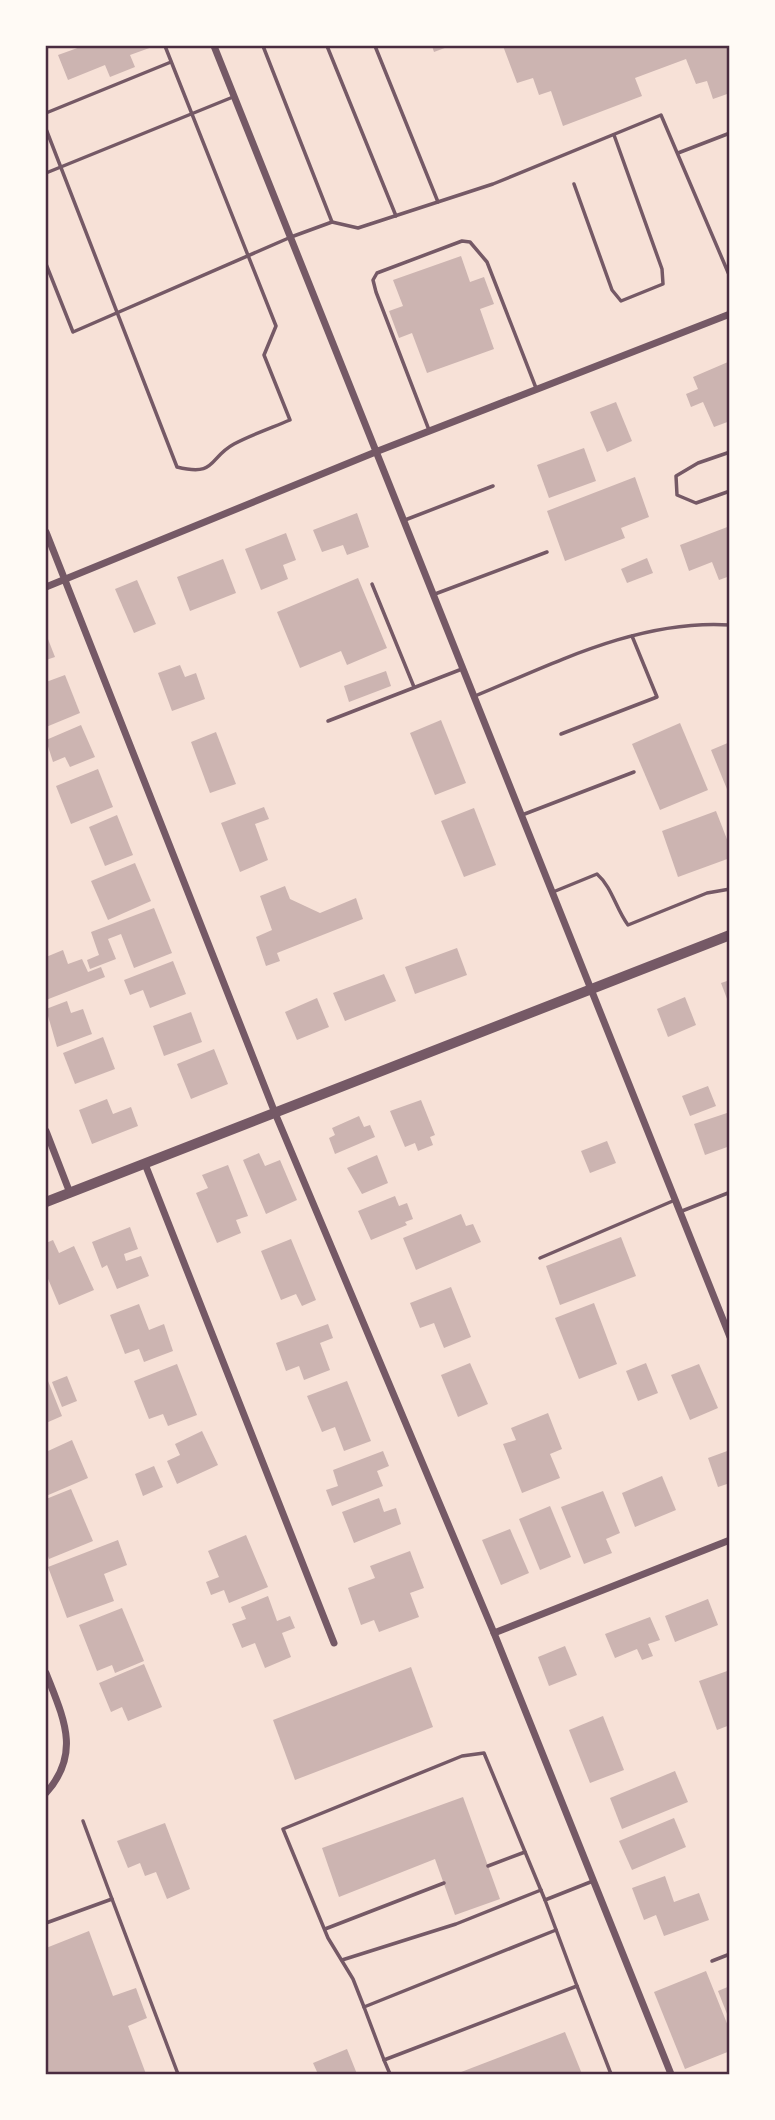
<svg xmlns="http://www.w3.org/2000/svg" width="775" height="2120" viewBox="0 0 775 2120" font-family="Montserrat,sans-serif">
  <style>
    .building { fill: #ccb4b1 }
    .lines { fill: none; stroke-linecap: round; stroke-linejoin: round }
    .service { stroke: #755966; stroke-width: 3.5 }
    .minor { stroke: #755966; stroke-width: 7 }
    .tertiary { stroke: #755966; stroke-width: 10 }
    .neatline { fill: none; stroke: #4a2c40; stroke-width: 2.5 }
  </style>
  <rect width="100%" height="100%" fill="#f7e1d7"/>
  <g class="building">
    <polygon points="83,46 155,46 130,55 135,67 110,77 105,65 68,80 58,55"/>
    <polygon points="432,46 450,46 434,52"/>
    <polygon points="503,46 730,46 730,93 713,99 707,81 696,84 686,59 635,78 642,96 563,126 551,91 539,95 533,78 517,83"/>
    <polygon points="461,256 470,282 484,277 494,304 480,309 494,349 427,373 412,333 399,338 389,311 403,306 393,280"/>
    <polygon points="728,362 730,421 714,427 703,402 691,407 686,394 698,389 693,377"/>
    <polygon points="616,402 632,441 607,452 590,412"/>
    <polygon points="584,448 596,481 549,498 537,465"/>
    <polygon points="635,477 649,517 621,528 625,538 565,561 547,511"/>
    <polygon points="357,513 369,547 347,555 343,545 322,552 313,530"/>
    <polygon points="730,526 730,576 719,580 712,562 689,571 680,545"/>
    <polygon points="286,533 296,560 283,565 288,579 261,590 245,549"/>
    <polygon points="647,558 653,573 627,583 621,569"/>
    <polygon points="223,559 236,593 190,611 177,577"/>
    <polygon points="358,578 387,648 347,665 341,651 300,668 277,612"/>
    <polygon points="137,580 156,624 134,633 115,589"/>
    <polygon points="46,634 55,657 46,660"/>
    <polygon points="180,665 185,677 196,673 205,699 172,711 158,673"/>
    <polygon points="386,671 391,686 349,702 344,686"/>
    <polygon points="65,675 80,713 46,727 46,682"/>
    <polygon points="441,720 466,783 435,795 410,733"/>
    <polygon points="680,723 708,790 660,810 632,744"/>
    <polygon points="81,725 95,757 70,767 65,757 53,762 46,740"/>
    <polygon points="216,732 236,784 210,793 191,742"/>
    <polygon points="730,742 730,794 729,794 711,750"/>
    <polygon points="98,769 113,807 71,824 56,786"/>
    <polygon points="264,807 269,819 255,824 268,860 240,872 221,823"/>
    <polygon points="474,808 496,865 464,877 441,821"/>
    <polygon points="716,811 730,847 730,858 678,877 662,831"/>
    <polygon points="117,815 133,855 105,866 89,827"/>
    <polygon points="135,863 151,901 108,920 91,881"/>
    <polygon points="285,886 290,899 320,913 356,898 363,919 277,953 280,961 266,966 256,937 272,930 260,896"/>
    <polygon points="154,908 172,953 134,968 121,934 108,939 116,959 90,969 87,960 99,955 91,932"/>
    <polygon points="457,948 467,975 415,994 405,967"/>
    <polygon points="63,950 68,964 82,959 88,972 101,967 105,977 46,1000 46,957"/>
    <polygon points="173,961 186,994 150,1008 143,990 130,995 124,980"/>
    <polygon points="384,974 396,1001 345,1021 333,993"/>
    <polygon points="730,980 730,1004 729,1004 721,983"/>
    <polygon points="685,997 696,1025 668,1037 657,1009"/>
    <polygon points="317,998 329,1027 297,1040 285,1012"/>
    <polygon points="67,1001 71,1013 83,1009 92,1034 57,1047 46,1009"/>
    <polygon points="191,1012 202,1042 164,1056 153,1026"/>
    <polygon points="103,1037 115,1069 75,1084 63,1053"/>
    <polygon points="214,1049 228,1084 191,1099 177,1064"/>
    <polygon points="708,1086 716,1106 690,1116 682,1096"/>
    <polygon points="107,1099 113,1114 131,1107 138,1126 92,1144 79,1110"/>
    <polygon points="421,1100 435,1135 430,1137 433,1145 418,1151 415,1143 405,1147 390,1111"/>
    <polygon points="730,1112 730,1146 705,1155 694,1124"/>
    <polygon points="359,1116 364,1127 370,1125 375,1137 335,1154 329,1138 335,1135 332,1128"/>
    <polygon points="607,1141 616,1163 590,1173 581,1151"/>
    <polygon points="259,1153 265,1166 280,1160 297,1200 266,1214 243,1160"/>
    <polygon points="377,1155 388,1183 362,1194 347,1168"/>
    <polygon points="228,1165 248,1216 236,1220 241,1233 217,1243 196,1193 208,1188 202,1175"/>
    <polygon points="395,1196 399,1206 407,1203 413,1219 405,1222 407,1225 371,1240 358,1211"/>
    <polygon points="461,1214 466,1226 473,1224 481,1242 416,1270 403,1238"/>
    <polygon points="130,1227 138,1249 124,1254 126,1261 141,1256 149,1276 117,1289 107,1265 102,1268 92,1242"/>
    <polygon points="621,1237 636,1276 560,1305 546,1266"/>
    <polygon points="291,1239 316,1300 302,1306 296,1294 281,1300 261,1251"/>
    <polygon points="53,1240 59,1253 74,1246 94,1290 59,1305 46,1274 46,1243"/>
    <polygon points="451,1287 471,1337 444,1348 434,1323 420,1328 410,1303"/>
    <polygon points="594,1303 617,1364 579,1379 555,1318"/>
    <polygon points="139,1304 149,1330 164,1324 173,1351 144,1362 139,1349 125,1354 110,1315"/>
    <polygon points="328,1324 333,1338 320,1343 330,1370 304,1380 299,1366 286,1371 276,1343"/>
    <polygon points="470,1363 488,1404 458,1417 441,1375"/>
    <polygon points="646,1363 658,1393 638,1401 626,1371"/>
    <polygon points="177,1364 197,1415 168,1426 163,1414 149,1419 134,1381"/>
    <polygon points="699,1364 718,1408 690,1420 671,1375"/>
    <polygon points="46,1376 62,1416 46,1423"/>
    <polygon points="67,1376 77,1401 62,1407 52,1382"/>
    <polygon points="347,1381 371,1441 344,1451 335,1427 322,1432 307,1396"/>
    <polygon points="548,1413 562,1449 550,1454 560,1478 522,1493 503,1444 516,1440 511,1428"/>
    <polygon points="202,1431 218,1465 177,1484 167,1461 180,1455 175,1444"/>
    <polygon points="72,1440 88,1478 46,1496 46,1445 48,1451"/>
    <polygon points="730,1450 730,1483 718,1487 708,1458"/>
    <polygon points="383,1451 389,1466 377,1471 383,1486 332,1506 326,1490 338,1486 333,1470"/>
    <polygon points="154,1466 163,1487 143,1496 135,1474"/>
    <polygon points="662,1476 676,1510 635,1527 622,1493"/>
    <polygon points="71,1489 93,1541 49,1559 46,1550 46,1499"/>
    <polygon points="603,1491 620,1533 606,1539 612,1553 584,1564 561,1507"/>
    <polygon points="379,1498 384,1512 396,1508 401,1524 354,1543 342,1512"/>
    <polygon points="550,1506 571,1557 540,1570 519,1519"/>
    <polygon points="510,1529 529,1573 501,1585 482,1540"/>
    <polygon points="246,1535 268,1587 229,1603 224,1590 211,1595 206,1582 219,1577 208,1551"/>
    <polygon points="118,1540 127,1565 104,1574 114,1601 67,1618 48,1567"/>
    <polygon points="410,1551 424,1588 410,1593 419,1617 379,1632 374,1620 361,1625 348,1588 375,1578 370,1566"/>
    <polygon points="268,1596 277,1621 290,1616 295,1628 282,1633 291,1657 265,1668 255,1643 242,1648 232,1624 246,1619 241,1607"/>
    <polygon points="708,1599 718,1625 675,1642 665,1616"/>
    <polygon points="122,1608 144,1661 115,1673 112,1665 97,1671 79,1625"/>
    <polygon points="650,1617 660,1640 648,1644 653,1656 642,1660 637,1649 615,1658 605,1634"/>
    <polygon points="565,1646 577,1675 549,1686 538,1657"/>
    <polygon points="144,1664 162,1707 128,1721 122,1707 111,1712 99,1683"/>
    <polygon points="411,1667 433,1727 295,1780 273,1720"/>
    <polygon points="730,1670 730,1725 717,1730 699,1681"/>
    <polygon points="603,1716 624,1770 590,1783 569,1730"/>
    <polygon points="675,1771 688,1802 622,1829 610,1798"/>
    <polygon points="463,1797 500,1899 455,1915 435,1859 339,1897 322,1848"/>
    <polygon points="674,1818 686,1847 632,1870 619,1841"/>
    <polygon points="165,1823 190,1889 167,1899 156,1872 145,1876 140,1863 128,1868 117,1841"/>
    <polygon points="665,1876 674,1902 699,1893 709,1920 664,1936 656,1915 644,1920 632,1888"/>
    <polygon points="89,1931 113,1996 136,1988 147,2018 128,2026 146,2074 46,2074 46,1948"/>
    <polygon points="706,1971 730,2031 730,2051 685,2069 654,1992"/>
    <polygon points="730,1986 730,2019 729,2019 718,1991"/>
    <polygon points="565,2032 582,2074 456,2074"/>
    <polygon points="347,2049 357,2074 318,2074 313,2063"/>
  </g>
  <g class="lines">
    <g class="service">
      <polyline points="263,46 332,222 358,228 493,184 661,115 730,277"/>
      <polyline points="327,46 396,216"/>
      <polyline points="375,46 438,202"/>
      <polyline points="46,113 171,62"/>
      <path d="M 46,129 L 177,467 C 217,477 208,458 234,444 C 251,435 271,428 290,420 L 264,355 L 276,326 L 165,46"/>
      <polyline points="678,153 730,133"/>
      <polyline points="46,173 233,97"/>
      <polyline points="574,184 612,290 621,301 663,284 662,269 614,135"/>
      <polyline points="46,264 73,332 291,237 332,222"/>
      <polyline points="429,430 376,292 373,280 377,273 462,241 470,242 487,262 536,388"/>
      <polyline points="730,452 698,463 676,476 677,495 696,503 730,491"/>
      <polyline points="405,520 493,486"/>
      <polyline points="372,584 414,687"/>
      <polyline points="435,594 547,552"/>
      <path d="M 475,696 C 555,663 640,619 730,625"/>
      <polyline points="328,721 462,669"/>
      <polyline points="561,734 657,697 632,636"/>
      <polyline points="522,815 634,772"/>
      <path d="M 553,892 L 597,874 C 612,887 616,909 628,925 L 707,893 L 730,889"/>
      <polyline points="682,1211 728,1193"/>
      <polyline points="540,1258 675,1200"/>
      <polyline points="83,1821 112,1899"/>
      <polyline points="488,1866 525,1852"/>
      <polyline points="545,1900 484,1753 462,1756 283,1829 328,1938 353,1979 364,2007 556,1930"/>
      <polyline points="46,1923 112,1899 178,2074"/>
      <polyline points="325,1929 444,1883"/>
      <polyline points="342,1960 456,1924 541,1890"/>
      <polyline points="712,1961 730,1954"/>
      <polyline points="577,1986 611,2074"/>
      <polyline points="364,2007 384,2060"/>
      <polyline points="390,2074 384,2060 577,1986 545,1900 593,1881"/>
    </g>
    <g class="minor">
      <polyline points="214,46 730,1337"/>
      <polyline points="46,532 275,1113 494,1633 671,2074"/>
      <polyline points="46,587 378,451 730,314"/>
      <polyline points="46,1131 70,1193"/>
      <polyline points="145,1164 334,1643"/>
      <polyline points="494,1633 730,1540"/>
      <path d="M 46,1673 C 63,1717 82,1753 46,1793"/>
    </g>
    <polyline class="tertiary" points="46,1202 730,935"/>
  </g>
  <rect width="775" height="2120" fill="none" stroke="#fffaf5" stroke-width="94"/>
  <rect x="47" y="47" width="681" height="2026" class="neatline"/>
</svg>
